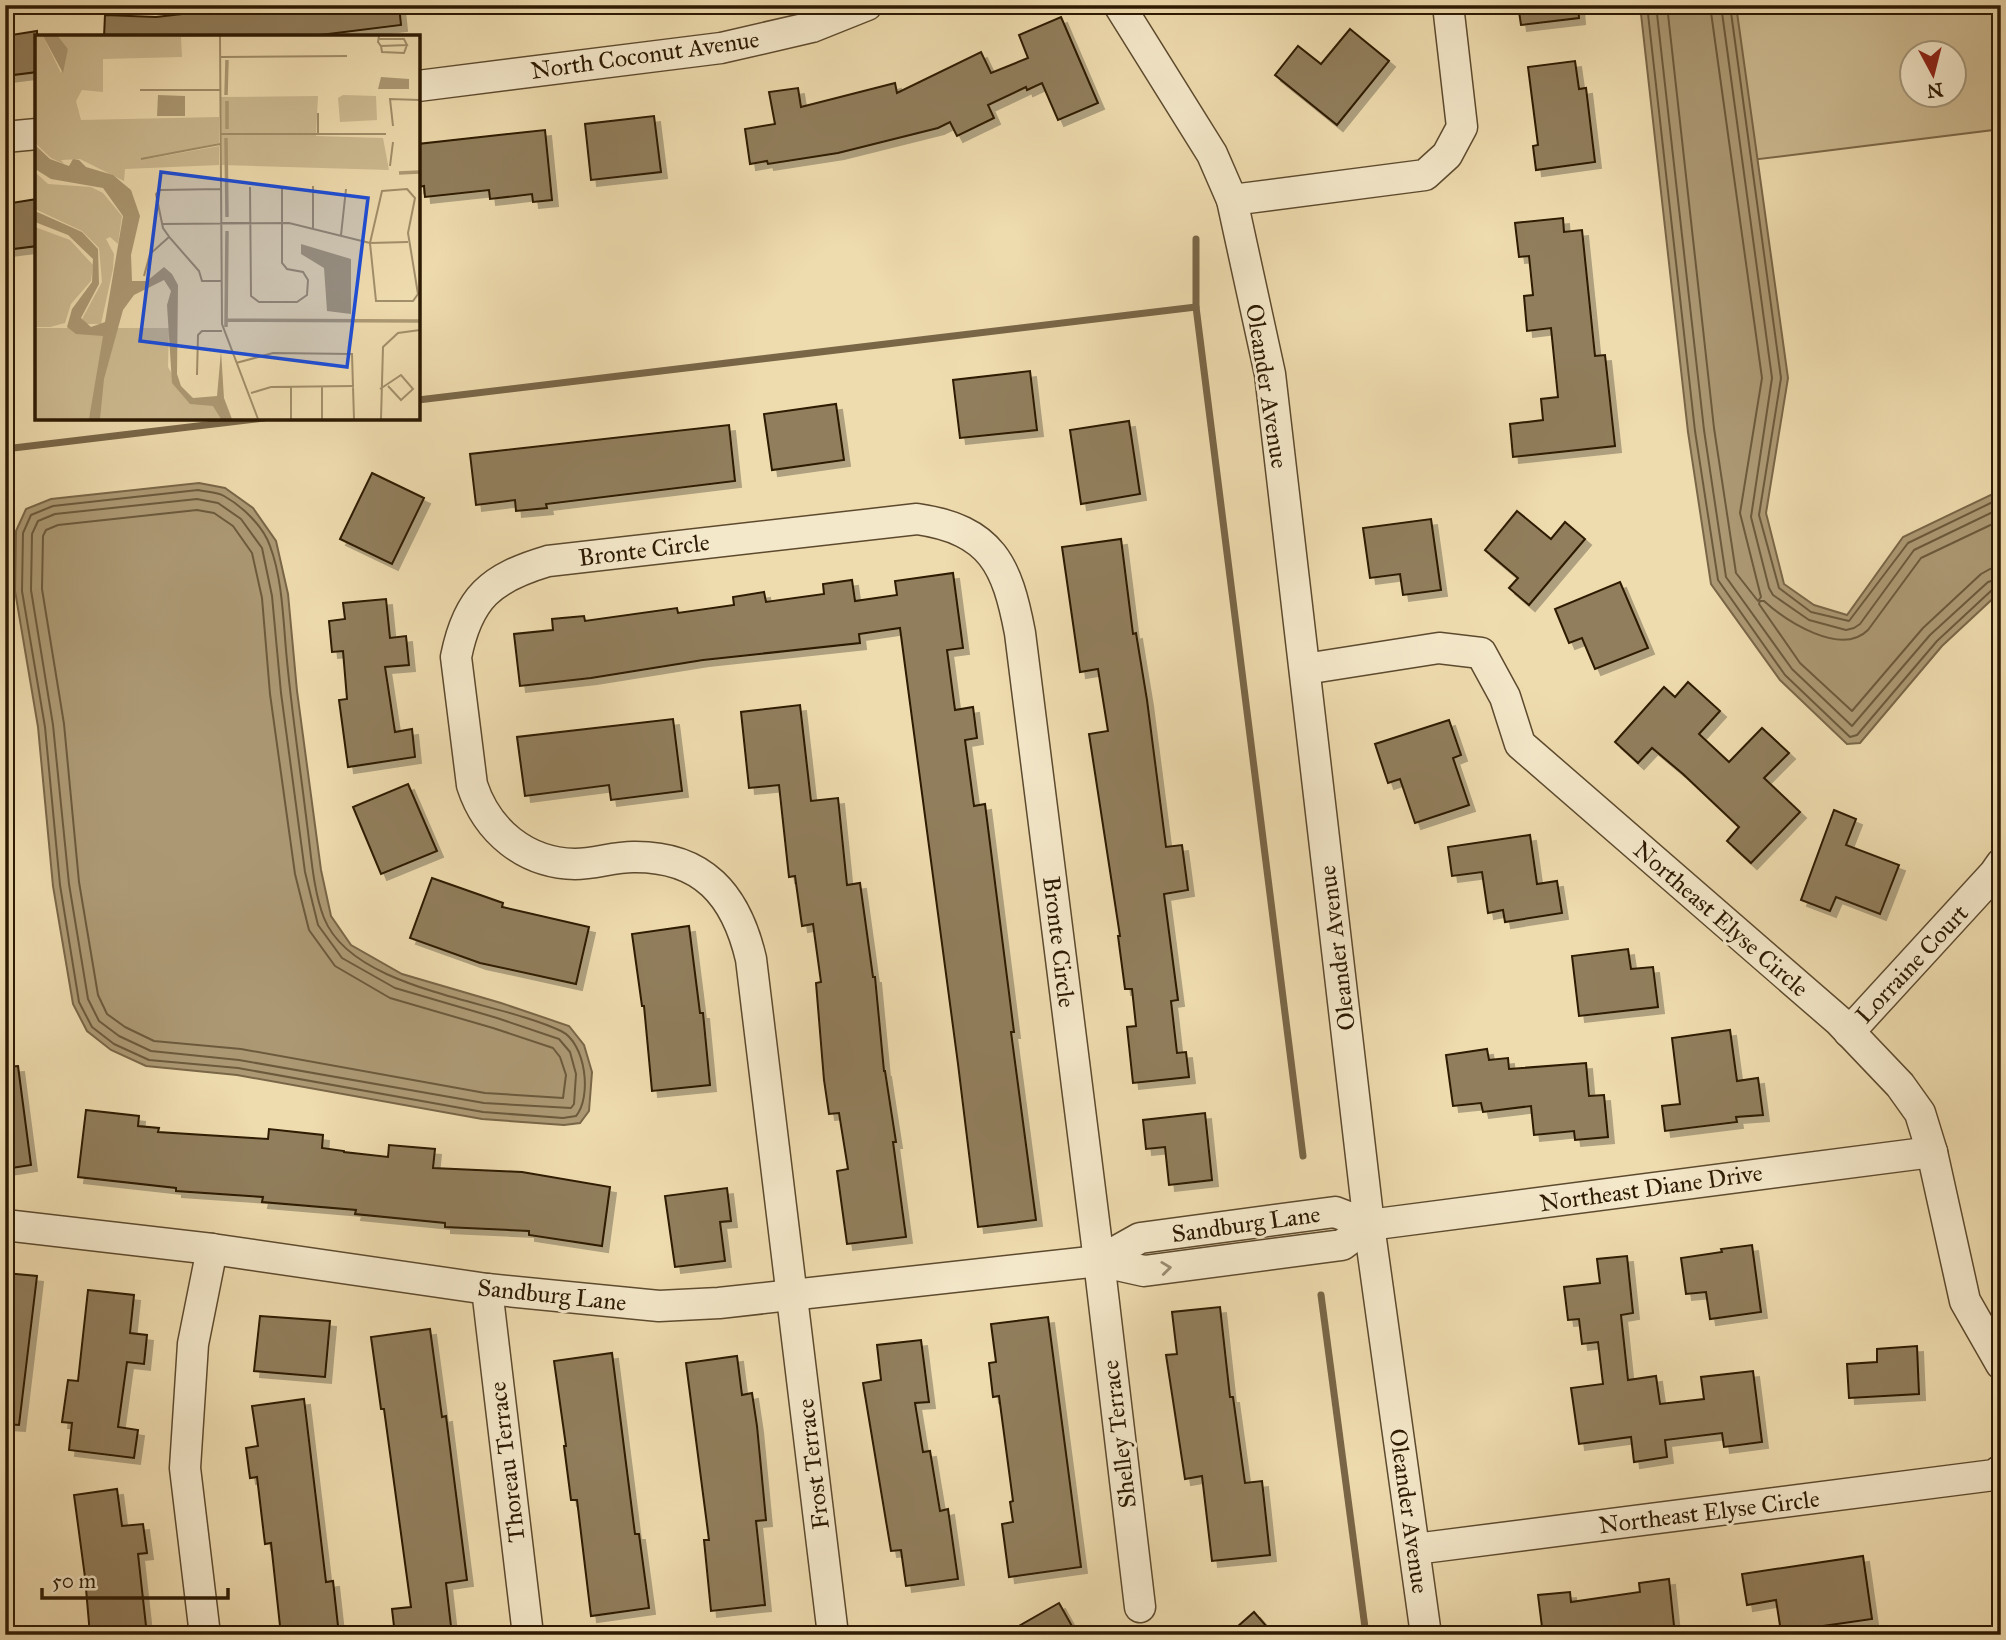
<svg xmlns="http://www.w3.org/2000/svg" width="2006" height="1640" viewBox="0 0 2006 1640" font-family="'IM FELL Great Primer',serif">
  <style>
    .green { fill: #cdba91; stroke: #7d6a4a; stroke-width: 2; fill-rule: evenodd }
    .water { fill: #ac9974; stroke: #796647; stroke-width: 2 }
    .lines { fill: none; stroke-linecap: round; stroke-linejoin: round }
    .shore { stroke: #6c5a3c; stroke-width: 2 }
    .stream { stroke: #796647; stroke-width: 7 }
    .building { fill: #917e5c; stroke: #2d1a03; stroke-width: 2; filter: url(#shadow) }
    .minor-casing { stroke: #5d4a2e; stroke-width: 33 }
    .minor { stroke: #f4e8ca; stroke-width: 30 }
    .oneway { stroke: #9a8b70 }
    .labels { text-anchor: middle; stroke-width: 6; stroke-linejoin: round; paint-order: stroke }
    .street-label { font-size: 24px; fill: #2d1a03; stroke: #f4e8ca }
    .inset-river { fill: none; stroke: #ac9974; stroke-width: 3.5 }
    .inset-road { fill: none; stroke: #a18e6a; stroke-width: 2 }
    .view { fill: #1d4ed8; fill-opacity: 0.15; stroke: #1d4ed8; stroke-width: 3.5 }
    .inset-edge { fill: none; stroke: #2d1a03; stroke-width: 3.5 }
  </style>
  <defs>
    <filter id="shadow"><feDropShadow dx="6" dy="6" stdDeviation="0" flood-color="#0004"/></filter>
  </defs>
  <rect width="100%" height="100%" fill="#eedbae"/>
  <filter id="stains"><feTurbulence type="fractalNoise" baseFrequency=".00286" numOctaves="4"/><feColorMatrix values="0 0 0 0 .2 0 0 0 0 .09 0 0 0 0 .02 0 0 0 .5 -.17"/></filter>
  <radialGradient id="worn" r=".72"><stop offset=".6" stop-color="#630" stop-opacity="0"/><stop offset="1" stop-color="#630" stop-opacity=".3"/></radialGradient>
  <path class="green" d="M 1727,5 L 2001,5 L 2001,129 L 1743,161 ZM 1912,52 L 1954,52 L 1954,94 L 1912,94 Z"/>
  <g class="water">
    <polygon points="1640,5 1736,5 1788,378 1766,513 1784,584 1814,605 1847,615 1903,537 2001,490 2001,591 1942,646 1860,743 1847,744 1780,680 1711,584 1688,432"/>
    <polygon points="199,483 225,488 253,508 276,541 288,594 297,691 321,870 331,916 351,945 402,974 501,1003 569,1026 584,1045 592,1072 589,1111 580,1123 564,1125 482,1119 237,1075 146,1066 111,1050 87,1031 73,1004 53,886 38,727 15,591 16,531 26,509 51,499"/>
  </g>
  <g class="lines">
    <g class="shore">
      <polyline points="1647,5 1695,431 1718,580 1785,675 1850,737 1857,735 1937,641 1993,589 2001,587"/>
      <polyline points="1656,5 1704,430 1726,577 1792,669 1852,726 1930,635 1988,582 2001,578"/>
      <polyline points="1667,5 1714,428 1736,573 1758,601 1761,597 1740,513 1762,378 1710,5"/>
      <polyline points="1721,5 1772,378 1751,517 1769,588 1773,595 1809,620 1846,630 1854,628 1860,624 1914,550 2001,508"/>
      <polyline points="1730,5 1781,378 1759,515 1779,588 1811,612 1849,621 1908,543 2001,498"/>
      <path d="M 198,490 C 206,492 217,492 224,496 C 242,506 263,526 270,546 C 282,578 283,616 286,650 C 291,708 300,766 307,824 C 311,853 313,890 324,918 C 353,991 497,1000 561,1031 C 586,1043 592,1097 576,1116 L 563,1118 L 483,1112 L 238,1068 L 149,1060 L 114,1044 L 92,1027 L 79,1002 L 60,885 L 45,727 L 22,591 L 23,533 L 31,515 L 53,506 Z"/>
      <polygon points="197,499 218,503 241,519 262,548 272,596 281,693 305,872 318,925 342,958 395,988 497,1018 559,1039 570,1052 576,1074 574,1104 571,1108 484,1103 239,1060 151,1051 119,1036 99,1021 88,999 69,884 53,725 31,590 32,534 38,521 55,514"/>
      <polygon points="197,510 214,513 233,526 252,553 262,598 270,694 295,874 309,930 335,966 390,998 493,1028 553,1048 560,1057 566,1075 563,1098 485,1093 241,1049 154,1041 125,1027 107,1014 98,995 79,882 64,724 42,589 43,536 46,530 58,525"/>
      <path d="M 2001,520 L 1921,558 L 1868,630 C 1841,657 1786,621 1764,601 L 1760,601 L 1759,604 L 1800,663 L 1852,711 L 1923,628 L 1981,574 L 1990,569 L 2001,567"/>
    </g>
    <g class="stream">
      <polyline points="1196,239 1196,307 1303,1156"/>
      <polyline points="418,400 1196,307"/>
      <polyline points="5,449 264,418"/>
      <polyline points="1321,1295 1366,1635"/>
    </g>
  </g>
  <g class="building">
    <polygon points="189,5 399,5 401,25 304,37 104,37 105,15 156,17 190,13"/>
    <polygon points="1518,5 1578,5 1579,18 1521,25"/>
    <polygon points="1061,17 1098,103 1058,120 1042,83 1027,90 1026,87 988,105 994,118 957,136 950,122 938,128 838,153 768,164 767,161 750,164 745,129 775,124 769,92 798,88 801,107 895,83 897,93 981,52 991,73 1028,58 1019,35"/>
    <polygon points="1350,29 1389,61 1337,125 1275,75 1298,46 1321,64"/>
    <polygon points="37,31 37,72 5,76 5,36"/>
    <polygon points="1575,61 1579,89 1586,88 1595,162 1536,170 1533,146 1538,145 1528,67"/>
    <polygon points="654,116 661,172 591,180 585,124"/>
    <polygon points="545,130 552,200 533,202 532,194 490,199 489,190 425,197 424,186 418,187 418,144"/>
    <polygon points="37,199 37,246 5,250 5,204"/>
    <polygon points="1563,218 1564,232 1582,230 1595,356 1605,355 1615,446 1513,457 1510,424 1543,420 1541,399 1558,397 1551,328 1527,331 1524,296 1533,295 1529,256 1519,257 1515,223"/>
    <polygon points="1030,371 1037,430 960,438 953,380"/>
    <polygon points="836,404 844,460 772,470 764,414"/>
    <polygon points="1129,421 1140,494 1081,504 1070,430"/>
    <polygon points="729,425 735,481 546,504 547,508 516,511 515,500 476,505 470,454"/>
    <polygon points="372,473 424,498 392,564 340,539"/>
    <polygon points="1517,511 1551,539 1565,522 1585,539 1529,605 1509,588 1518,578 1485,550"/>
    <polygon points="1431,519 1441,590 1403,595 1400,574 1370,578 1363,528"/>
    <polygon points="1121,539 1133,634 1136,633 1147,700 1166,847 1182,845 1188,890 1164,894 1178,1000 1171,1001 1177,1053 1186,1052 1189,1077 1133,1083 1127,1027 1136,1026 1132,989 1125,989 1118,936 1120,936 1089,734 1108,731 1098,669 1080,672 1062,547"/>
    <polygon points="953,573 963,648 947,650 955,710 973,707 977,738 965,740 974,806 985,804 1014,1032 1011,1032 1036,1220 978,1227 958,1064 900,628 859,634 860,643 703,660 591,678 520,686 514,634 553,630 552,619 584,616 585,621 677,608 678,613 734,605 733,597 764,592 766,602 824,594 823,584 852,580 855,601 897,595 895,581"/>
    <polygon points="1620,582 1648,648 1595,669 1582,638 1569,643 1555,609"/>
    <polygon points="386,599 390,638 406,636 409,665 385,667 395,732 412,729 415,757 348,767 339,700 347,699 343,651 332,652 329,621 345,619 343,603"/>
    <polygon points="1688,682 1720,711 1699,734 1729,762 1762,728 1789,753 1764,778 1800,812 1751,863 1727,841 1739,827 1683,774 1652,748 1638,763 1615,742 1664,687 1675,697"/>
    <polygon points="800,705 811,801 838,798 847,885 860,883 873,977 875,977 884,1071 885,1071 896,1142 893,1142 906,1237 847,1244 837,1171 848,1169 839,1113 829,1114 824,1080 816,983 821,982 813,924 802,926 795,876 789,877 779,785 749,788 741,712"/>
    <polygon points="673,719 682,791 611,800 609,785 525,796 517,737"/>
    <polygon points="1449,720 1461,755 1453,758 1469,805 1415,823 1400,779 1388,783 1375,744"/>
    <polygon points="408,784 437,851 381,874 353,807"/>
    <polygon points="1834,810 1856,819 1846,845 1899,865 1880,914 1836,897 1830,911 1801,900"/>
    <polygon points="1530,835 1537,884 1557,881 1562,913 1505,922 1503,910 1488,913 1482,872 1452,876 1448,847"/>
    <polygon points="432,878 503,903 502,907 589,927 576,984 480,963 410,938"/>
    <polygon points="689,926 700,1013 703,1013 710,1085 652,1091 644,1006 642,1006 632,934"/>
    <polygon points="1628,949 1631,969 1653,967 1658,1007 1579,1016 1572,956"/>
    <polygon points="1730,1030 1737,1081 1758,1078 1763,1115 1736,1117 1737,1122 1665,1131 1662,1106 1680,1104 1672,1038"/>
    <polygon points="1487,1049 1489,1060 1508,1058 1509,1069 1586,1063 1589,1096 1604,1095 1608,1137 1575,1140 1574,1131 1534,1135 1531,1106 1483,1112 1481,1103 1453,1106 1446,1055"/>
    <polygon points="18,1066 31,1165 5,1169 5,1067"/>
    <polygon points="86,1110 139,1116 138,1126 159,1128 158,1132 268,1139 269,1129 323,1135 322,1148 344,1151 344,1152 388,1157 389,1145 435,1149 433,1168 522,1172 610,1187 602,1246 529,1235 529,1231 445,1227 445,1223 355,1214 356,1210 262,1202 263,1197 176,1191 176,1188 78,1177"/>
    <polygon points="1205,1113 1212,1180 1169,1185 1165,1147 1146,1149 1143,1120"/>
    <polygon points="727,1188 731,1221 720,1222 725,1261 675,1267 665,1196"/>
    <polygon points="1752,1245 1761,1312 1710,1319 1706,1292 1686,1294 1681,1258 1722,1252 1721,1249"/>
    <polygon points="1627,1256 1633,1313 1621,1315 1628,1380 1656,1376 1660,1404 1704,1399 1701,1377 1753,1371 1762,1442 1724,1447 1722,1433 1665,1440 1667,1457 1634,1462 1631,1437 1579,1444 1571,1388 1603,1384 1598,1342 1582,1344 1579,1319 1568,1320 1564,1287 1600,1283 1597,1259"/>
    <polygon points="5,1273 37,1276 19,1425 5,1424"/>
    <polygon points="88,1290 134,1295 130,1333 147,1335 144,1364 127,1362 118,1427 138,1430 134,1458 69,1450 72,1423 62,1422 68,1380 78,1381"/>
    <polygon points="1220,1307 1230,1397 1233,1397 1245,1483 1262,1481 1270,1555 1212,1561 1202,1476 1185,1479 1166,1355 1177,1354 1172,1312"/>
    <polygon points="260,1316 330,1321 325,1377 254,1371"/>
    <polygon points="1048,1317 1081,1567 1009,1577 1002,1524 1013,1522 1010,1502 1013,1501 999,1396 993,1397 989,1363 996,1362 991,1324"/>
    <polygon points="430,1329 442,1417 446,1416 467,1580 446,1583 452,1635 395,1635 392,1609 411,1607 384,1409 381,1409 371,1337"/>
    <polygon points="921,1340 929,1402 915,1403 923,1452 930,1451 940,1511 948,1509 958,1579 906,1586 901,1550 891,1551 863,1383 881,1380 877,1345"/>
    <polygon points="1917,1346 1919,1394 1849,1398 1847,1364 1877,1362 1877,1349"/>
    <polygon points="612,1353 635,1534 639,1534 649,1608 591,1616 577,1500 571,1500 564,1446 566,1446 554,1361"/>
    <polygon points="737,1356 742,1395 752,1393 757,1426 766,1520 756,1521 765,1605 711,1611 704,1540 709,1540 686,1363"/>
    <polygon points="304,1399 326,1582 333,1581 339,1635 281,1635 271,1543 265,1544 257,1477 250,1478 246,1448 258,1446 252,1406"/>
    <polygon points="117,1489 122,1526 143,1524 147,1553 138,1554 147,1635 90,1635 85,1577 74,1495"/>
    <polygon points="1863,1556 1872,1619 1781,1632 1776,1600 1747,1605 1742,1574"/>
    <polygon points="1669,1579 1675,1635 1543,1635 1538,1595 1570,1592 1571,1602 1640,1592 1639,1583"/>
    <polygon points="1059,1603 1077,1635 1003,1635"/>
    <polygon points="1254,1612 1274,1635 1228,1635"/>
  </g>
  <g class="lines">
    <g class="minor-casing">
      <g id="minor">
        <polyline points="1119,5 1212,154 1232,200 1270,374 1369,1225 1426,1635"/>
        <polyline points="418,86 721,48 812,27 867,5"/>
        <polyline points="5,137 37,134"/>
        <polyline points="1232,200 1425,175 1447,155 1462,127 1448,5"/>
        <polyline points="1305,669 1439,648 1481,653 1505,697 1520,744 1839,1021 1900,1085 1920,1113 1932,1152 1965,1301 2001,1364"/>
        <polyline points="1849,1032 1994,874 2001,864"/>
        <polyline points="5,1225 212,1249 487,1289 659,1306 719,1303 1099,1261 1144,1271 1342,1245 1369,1225 1932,1152"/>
        <polyline points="1099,1261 1140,1238 1335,1212 1369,1225"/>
        <polyline points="487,1289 528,1635"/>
        <polyline points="1415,1549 1994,1475 2001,1470"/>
        <polyline points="205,1635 185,1468 193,1344 212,1249"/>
        <path d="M 833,1635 L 751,959 C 736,895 703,856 633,857 C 614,857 594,864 575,864 C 525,863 487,831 472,785 L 456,657 C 468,597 491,578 548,561 L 917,519 C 992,530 1007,565 1020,633 L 1099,1261 L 1140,1607"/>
      </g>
    </g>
    <use href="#minor" class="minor"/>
  </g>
  <defs><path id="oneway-chevron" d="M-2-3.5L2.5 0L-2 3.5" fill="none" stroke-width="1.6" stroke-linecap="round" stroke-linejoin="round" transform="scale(1.75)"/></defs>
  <use class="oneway" href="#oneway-chevron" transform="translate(1166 1268) rotate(-7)"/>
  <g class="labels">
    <g class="street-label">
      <text transform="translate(645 55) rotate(-8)" y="8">North Coconut Avenue</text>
      <text transform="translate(1267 386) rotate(81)" y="8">Oleander Avenue</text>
      <text transform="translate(644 550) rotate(-7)" y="8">Bronte Circle</text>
      <text transform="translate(1721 919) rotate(41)" y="8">Northeast Elyse Circle</text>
      <text transform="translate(1059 942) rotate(83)" y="8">Bronte Circle</text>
      <text transform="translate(1337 948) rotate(-97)" y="8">Oleander Avenue</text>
      <text transform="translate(1912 964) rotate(-47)" y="8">Lorraine Court</text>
      <text transform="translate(1651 1188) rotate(-8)" y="8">Northeast Diane Drive</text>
      <text transform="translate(1246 1224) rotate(-8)" y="8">Sandburg Lane</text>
      <text transform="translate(552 1295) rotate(6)" y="8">Sandburg Lane</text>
      <text transform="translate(1119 1434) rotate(-97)" y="8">Shelley Terrace</text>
      <text transform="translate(507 1462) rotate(-97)" y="8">Thoreau Terrace</text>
      <text transform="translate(813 1464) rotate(-97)" y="8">Frost Terrace</text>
      <text transform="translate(1409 1511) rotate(82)" y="8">Oleander Avenue</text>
      <text transform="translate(1709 1512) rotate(-7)" y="8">Northeast Elyse Circle</text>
    </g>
  </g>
  <g transform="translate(35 35)">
    <rect width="385" height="385" fill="#eedbae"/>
    <path d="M 0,1 L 8,1 L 26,38 L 33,14 L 23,1 L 184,1 L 146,2 L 147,22 L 68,24 L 68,57 L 47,55 L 41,66 L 46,85 L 184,82 L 184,108 L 106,125 L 184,111 L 184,130 L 90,134 L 89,146 L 45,124 L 26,125 L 29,129 L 16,123 L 0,108 ZM 308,60 L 341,61 L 342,85 L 305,87 L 303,63 ZM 283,61 L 281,101 L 348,103 L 354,135 L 187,130 L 186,62 ZM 0,137 L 13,149 L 56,152 L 68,158 L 87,181 L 83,209 L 75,202 L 71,204 L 79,219 L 78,234 L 66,289 L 51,289 L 47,284 L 67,247 L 64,213 L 47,196 L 0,174 ZM 0,192 L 35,205 L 58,230 L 56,246 L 36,269 L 30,288 L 15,292 L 0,292 ZM 0,293 L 134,293 L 133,332 L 150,361 L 181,368 L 190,384 L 0,384 Z" fill="#cdba91"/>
    <path d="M 8,1 L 23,1 L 33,14 L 28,38 ZM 346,42 L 374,44 L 374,54 L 343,54 ZM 123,60 L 150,61 L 150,81 L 122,81 ZM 0,110 L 15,124 L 34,131 L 38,124 L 44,125 L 51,132 L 78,140 L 96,155 L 105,181 L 96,220 L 97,246 L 112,246 L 129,232 L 137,239 L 143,250 L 142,339 L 146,351 L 158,363 L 182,361 L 186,316 L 189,363 L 197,384 L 186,384 L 178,371 L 155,369 L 137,348 L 132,270 L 136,256 L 129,245 L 99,260 L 88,275 L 69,344 L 65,384 L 54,384 L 68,301 L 41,299 L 32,292 L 37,274 L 57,247 L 58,224 L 33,200 L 0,187 L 0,176 L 47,197 L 63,214 L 64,249 L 46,283 L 56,292 L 70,287 L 88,181 L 68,153 L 16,144 L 0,134 ZM 266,209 L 316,224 L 316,279 L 292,276 L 289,233 L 266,219 Z" fill="#ac9974"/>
    <path class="inset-river" d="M 191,60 L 192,25M 192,94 L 192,66M 191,103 L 192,182M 364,138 L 385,137M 192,285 L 385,286M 191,292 L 192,196"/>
    <path class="inset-road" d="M 185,1 L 187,289 L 223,384M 344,4 L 369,4 L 372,10 L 346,11 L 343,7 L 344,1M 346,11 L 347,17 L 369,18 L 372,10M 185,22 L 312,21M 105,55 L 185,55M 358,91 L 355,64 L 385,65M 283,92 L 283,78 L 283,99M 185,99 L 351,99M 106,124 L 185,109M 355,131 L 358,107M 215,152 L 216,261 L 224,267 L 262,267 L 272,260 L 273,245 L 268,237 L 252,234 L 247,228 L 247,153M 186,154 L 125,155 L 121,159 L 128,193 L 135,203 L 164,236 L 167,246 L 186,246M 372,154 L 380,163 L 373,198 L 383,259 L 378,266 L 341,266 L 335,208 L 347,156 ZM 186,188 L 214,188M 127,189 L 254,188 L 335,208 L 373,207M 278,193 L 278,151M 306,200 L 311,154M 109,241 L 115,219 L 134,202M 201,328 L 238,318 L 317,319 L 319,384M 162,340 L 163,300 L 167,296 L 187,296M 287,351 L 287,384M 345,354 L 366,340 L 378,354 L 366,365 L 353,351M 216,358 L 236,352 L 319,351M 256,384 L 256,351M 346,384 L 348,312 L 363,298 L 385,295"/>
    <path class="view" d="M 126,137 L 333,163 L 312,332 L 105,306 Z"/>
    <rect width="385" height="385" class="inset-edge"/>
  </g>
  <rect width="2006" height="1640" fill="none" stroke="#eedbae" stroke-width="28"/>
  <rect x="7" y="7" width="1992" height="1626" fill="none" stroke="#2d1a03" stroke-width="3.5"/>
  <rect x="14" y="14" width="1978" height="1612" fill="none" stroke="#2d1a03" stroke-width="2"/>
  <g transform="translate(1933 74) rotate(173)"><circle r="33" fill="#f4e8ca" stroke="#a4967a" stroke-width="2"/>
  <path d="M0-5L12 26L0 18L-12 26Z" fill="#8f2418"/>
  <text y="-10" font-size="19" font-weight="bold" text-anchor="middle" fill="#2d1a03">N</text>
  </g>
  <path d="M42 1588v10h186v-10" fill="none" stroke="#2d1a03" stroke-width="3.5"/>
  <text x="52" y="1588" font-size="21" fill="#2d1a03" stroke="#f4e8ca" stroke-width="5" paint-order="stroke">50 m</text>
  <rect width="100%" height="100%" filter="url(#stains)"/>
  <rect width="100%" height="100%" fill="url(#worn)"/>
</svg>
